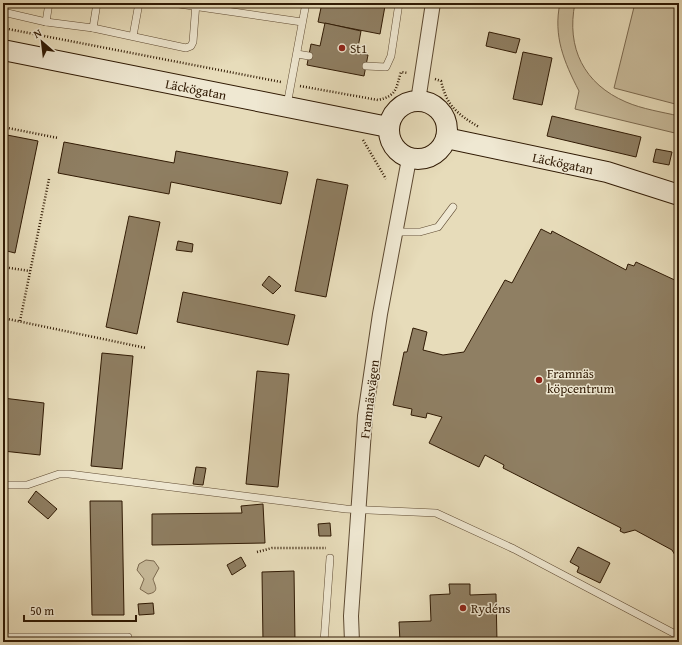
<svg xmlns="http://www.w3.org/2000/svg" width="682" height="645" viewBox="0 0 682 645" font-family="'Gentium Book Plus',serif">
  <style>
    .green { fill: #c8bb9b; stroke: #7c6a50 }
    .building { fill: #8f7f63; stroke: #301a04 }
    .lines { fill: none; stroke-linecap: round; stroke-linejoin: round }
    .service-casing { stroke: #5e4a32; stroke-width: 8 }
    .minor-casing { stroke: #5e4a32; stroke-width: 16 }
    .secondary-casing { stroke: #301a04; stroke-width: 22 }
    .path { stroke: #301a04; stroke-width: 2.5; stroke-dasharray: 1 2; stroke-linecap: butt }
    .service { stroke: #efe8d2; stroke-width: 7 }
    .minor { stroke: #efe8d2; stroke-width: 14 }
    .secondary { stroke: #efe8d2; stroke-width: 20 }
    .poi-dot { fill: #8f2418; stroke: #efe8d2; stroke-width: 1.5 }
    .labels { text-anchor: middle; stroke-width: 3; stroke-linejoin: round; paint-order: stroke }
    .poi-label { font-size: 13px; fill: #301a04; stroke: #efe8d2; text-anchor: start }
    .street-label { font-size: 13px; fill: #301a04; stroke: #efe8d2 }
  </style>
  <rect width="100%" height="100%" fill="#e7dcba"/>
  <filter id="stains"><feTurbulence type="fractalNoise" baseFrequency=".005" numOctaves="4"/><feColorMatrix values="0 0 0 0 .2 0 0 0 0 .09 0 0 0 0 .02 0 0 0 .5 -.17"/></filter>
  <radialGradient id="worn" r=".72"><stop offset=".6" stop-color="#630" stop-opacity="0"/><stop offset="1" stop-color="#630" stop-opacity=".3"/></radialGradient>
  <g class="green">
    <path d="M 560,3 L 575,3 C 566,48 584,84 626,102 C 642,109 662,112 679,116 L 679,134 L 575,109 L 579,91 C 564,62 553,36 560,3 Z"/>
    <polygon points="635,3 679,3 679,105 614,88"/>
    <path d="M 146,560 L 154,561 L 159,568 L 153,579 C 155,586 160,592 148,594 L 140,589 L 144,579 L 137,570 L 139,564 Z"/>
  </g>
  <g class="building">
    <polygon points="322,3 369,3 385,6 380,34 318,22"/>
    <polygon points="325,23 361,31 357,53 368,55 364,76 307,65 311,44 320,46"/>
    <polygon points="489,32 520,39 516,53 486,46"/>
    <polygon points="523,52 552,58 542,105 513,99"/>
    <polygon points="552,116 641,137 636,157 547,136"/>
    <polygon points="7,135 38,141 15,253 3,250 3,155"/>
    <polygon points="64,142 174,163 176,151 288,172 281,204 171,182 169,194 58,173"/>
    <polygon points="656,149 672,152 669,165 653,162"/>
    <polygon points="317,179 348,185 326,297 295,291"/>
    <polygon points="129,216 160,222 137,334 106,327"/>
    <polygon points="541,229 551,234 552,231 626,270 628,264 634,266 636,262 679,282 679,562 672,550 635,530 624,533 620,531 621,528 503,468 504,465 485,455 479,467 429,443 442,417 427,413 426,418 411,415 412,409 393,405 404,352 407,352 413,328 427,332 423,350 443,355 464,352 505,280 512,283"/>
    <polygon points="178,241 193,244 192,252 176,250"/>
    <polygon points="269,276 281,286 273,294 262,285"/>
    <polygon points="183,292 295,315 288,345 177,322"/>
    <polygon points="102,353 133,356 122,469 91,466"/>
    <polygon points="257,371 289,374 278,487 246,484"/>
    <polygon points="3,398 44,403 40,455 3,451"/>
    <polygon points="196,467 206,468 203,485 193,484"/>
    <polygon points="36,491 57,509 48,519 28,502"/>
    <polygon points="90,501 122,501 124,615 92,615"/>
    <polygon points="263,504 265,543 152,545 152,514 242,513 241,506"/>
    <polygon points="330,523 331,536 319,536 318,524"/>
    <polygon points="578,547 610,563 600,583 577,572 579,567 570,562"/>
    <polygon points="241,557 246,566 232,575 227,565"/>
    <polygon points="294,571 295,642 263,642 262,572"/>
    <polygon points="449,584 470,584 470,595 496,594 497,642 400,642 399,622 431,621 430,595 450,594"/>
    <polygon points="153,603 154,614 139,615 138,604"/>
  </g>
  <g class="lines">
    <g class="service-casing">
      <g id="service">
        <polyline points="172,3 302,22"/>
        <polyline points="3,12 46,22 93,28 186,48 191,46 193,42 196,3"/>
        <polyline points="46,22 49,3"/>
        <polyline points="93,28 97,3"/>
        <polyline points="133,36 139,3"/>
        <polyline points="297,54 309,56"/>
        <polyline points="366,66 386,67 391,56 399,3"/>
        <polyline points="287,105 306,3"/>
        <polyline points="396,232 420,232 438,227 453,207"/>
        <polyline points="3,485 27,485 59,474 69,474 346,509 436,513 514,549 679,636"/>
        <polyline points="3,561 5,642"/>
        <polyline points="5,637 128,637"/>
        <polyline points="324,642 330,558"/>
      </g>
    </g>
    <g class="minor-casing">
      <g id="minor">
        <polyline points="418,101 433,3"/>
        <polyline points="352,642 351,616 365,416 380,314 409,159"/>
      </g>
    </g>
    <g class="secondary-casing">
      <g id="secondary">
        <polyline points="3,50 388,127"/>
        <circle cx="418" cy="130" r="29"/>
        <polyline points="446,138 607,172 679,195"/>
      </g>
    </g>
    <g class="path">
      <polyline points="3,28 281,82"/>
      <path d="M 435,79 L 441,81 C 447,106 457,114 479,127"/>
      <path d="M 300,86 L 378,100 C 397,96 396,88 401,72 L 408,73"/>
      <polyline points="3,127 58,138"/>
      <polyline points="363,140 386,179"/>
      <polyline points="3,267 30,271"/>
      <polyline points="3,318 146,348"/>
      <polyline points="20,321 49,179"/>
      <polyline points="257,552 272,548 326,548"/>
    </g>
    <use href="#service" class="service"/>
    <use href="#minor" class="minor"/>
    <use href="#secondary" class="secondary"/>
  </g>
  <g class="poi-dot">
    <circle cx="342" cy="48" r="4"/>
    <circle cx="539" cy="380" r="4"/>
    <circle cx="463" cy="608" r="4"/>
  </g>
  <g class="labels">
    <g class="poi-label">
      <text x="350" y="53">St1</text>
      <text x="547" y="378">Framnäs<tspan x="547" dy="15">köpcentrum</tspan></text>
      <text x="471" y="613">Rydéns</text>
    </g>
    <g class="street-label">
      <text transform="translate(196 89) rotate(11)" y="5">Läckögatan</text>
      <text transform="translate(563 163) rotate(12)" y="5">Läckögatan</text>
      <text transform="translate(369 399) rotate(-83)" y="5">Framnäsvägen</text>
    </g>
  </g>
  <rect width="682" height="645" fill="none" stroke="#e7dcba" stroke-width="16"/>
  <rect x="4" y="4" width="674" height="637" fill="none" stroke="#301a04" stroke-width="2"/>
  <rect x="8" y="8" width="666" height="629" fill="none" stroke="#301a04"/>
  <g transform="translate(42 42) rotate(332)" stroke="#efe8d2" stroke-width="3" paint-order="stroke">
  <path d="M0-3L7 15L0 10L-7 15Z" fill="#301a04"/>
  <text y="-6" font-size="11" font-weight="bold" text-anchor="middle" fill="#301a04">N</text>
  </g>
  <path d="M24 615v6h112v-6" fill="none" stroke="#301a04" stroke-width="2"/>
  <text x="30" y="615" font-size="12" fill="#301a04" stroke="#efe8d2" stroke-width="3" paint-order="stroke">50 m</text>
  <rect width="100%" height="100%" filter="url(#stains)"/>
  <rect width="100%" height="100%" fill="url(#worn)"/>
</svg>
